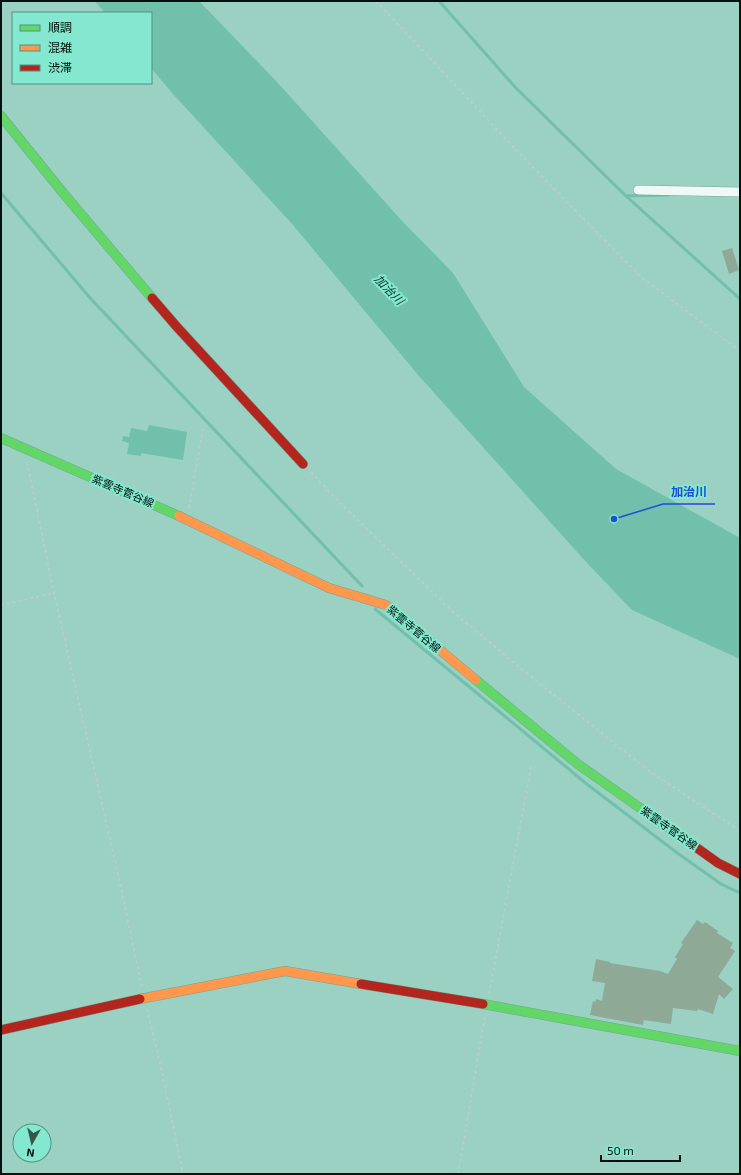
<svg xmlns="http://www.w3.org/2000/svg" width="741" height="1175" viewBox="0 0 741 1175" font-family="'Exo 2','Noto Sans JP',sans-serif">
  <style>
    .water { fill: #70c0ac }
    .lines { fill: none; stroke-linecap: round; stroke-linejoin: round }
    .stream { stroke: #70c0ac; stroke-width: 3 }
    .building { fill: #8ea996 }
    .street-casing { stroke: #75a298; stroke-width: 10 }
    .fast-casing { stroke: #75a298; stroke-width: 10 }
    .slow-casing { stroke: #75a298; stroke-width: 10 }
    .jam-casing { stroke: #75a298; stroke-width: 10 }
    .path { stroke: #bcccc8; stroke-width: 2; stroke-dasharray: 3 3; stroke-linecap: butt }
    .street { stroke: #f0f8f6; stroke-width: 9 }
    .fast { stroke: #63d668; stroke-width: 9 }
    .slow { stroke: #ff974d; stroke-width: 9 }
    .jam { stroke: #b3261e; stroke-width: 9 }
    .labels { text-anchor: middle; stroke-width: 4; stroke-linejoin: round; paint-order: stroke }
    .street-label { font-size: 11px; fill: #00100c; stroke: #83e8cf }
    .water-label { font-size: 12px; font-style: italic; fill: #113b31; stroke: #83e8cf }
    .leader { fill: none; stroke: #1d4ed8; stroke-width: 1.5 }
    .callout-dot { fill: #1d4ed8; stroke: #83e8cf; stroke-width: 1.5 }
    .callout-label { font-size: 12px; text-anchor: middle; font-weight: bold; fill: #1d4ed8; stroke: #83e8cf; stroke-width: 4; stroke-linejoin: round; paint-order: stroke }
  </style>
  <rect width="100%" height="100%" fill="#9ad1c3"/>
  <g class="water">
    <polygon points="95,1 199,1 278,83 403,222 453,273 524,387 616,469 740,538 740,659 632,610 587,563 419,376 293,225 173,94 151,68 151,13 105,13"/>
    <polygon points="149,425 187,432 183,460 141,453 141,456 127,454 129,443 122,441 123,436 129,437 131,428 147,431"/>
  </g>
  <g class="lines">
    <g class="stream">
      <polyline points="439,1 515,87 626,196 740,299"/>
      <polyline points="1,193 91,299 362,586"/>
      <polyline points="626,196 668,195"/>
      <polyline points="375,609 588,785 676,852 721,884 740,893"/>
    </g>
  </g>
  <g class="building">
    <polygon points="732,248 739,270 729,274 722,251"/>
    <polygon points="697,920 703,924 705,922 718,931 717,933 733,943 730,948 735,951 718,977 733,989 724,999 719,994 713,1014 698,1009 697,1011 673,1008 671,1024 644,1020 643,1025 590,1015 593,1001 595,1002 596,999 602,1001 605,983 592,981 596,959 610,962 610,963 660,971 668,974 677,959 675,957 683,944 681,943"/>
  </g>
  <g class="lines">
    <g class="street-casing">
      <polyline id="street" points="638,190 740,192"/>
    </g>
    <g class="fast-casing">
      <g id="fast">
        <polyline points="1,116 64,194 152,298"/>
        <polyline points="1,438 179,516"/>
        <polyline points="476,680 579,765 697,848"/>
        <polyline points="483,1004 740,1051"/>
      </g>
    </g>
    <g class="slow-casing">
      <g id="slow">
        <polyline points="179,516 329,588 386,605 476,680"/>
        <polyline points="140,999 285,971 361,984"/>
      </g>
    </g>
    <g class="jam-casing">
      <g id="jam">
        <polyline points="152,298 177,327 303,464"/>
        <polyline points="697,848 718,863 740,874"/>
        <polyline points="361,984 483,1004"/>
        <polyline points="1,1030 140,999"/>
      </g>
    </g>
    <g class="path">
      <polyline points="376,1 520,154 640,276 740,351"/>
      <polyline points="27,462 54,593 120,883 142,987"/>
      <polyline points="311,472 330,493 453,612 518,666 649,771 740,831"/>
      <polyline points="189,508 203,429"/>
      <polyline points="1,605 54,593"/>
      <polyline points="489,994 531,767"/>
      <polyline points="147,1009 162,1072 183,1174"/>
      <polyline points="458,1174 485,1016"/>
    </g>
    <use href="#street" class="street"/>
    <use href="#fast" class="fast"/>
    <use href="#slow" class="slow"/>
    <use href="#jam" class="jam"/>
  </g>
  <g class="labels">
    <g class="street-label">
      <text transform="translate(123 491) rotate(23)" y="4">紫雲寺菅谷線</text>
      <text transform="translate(414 629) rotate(40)" y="4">紫雲寺菅谷線</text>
      <text transform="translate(669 828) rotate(35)" y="4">紫雲寺菅谷線</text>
    </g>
    <g class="water-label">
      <text transform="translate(389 290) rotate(46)" y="4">加治川</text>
    </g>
  </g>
  <path class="leader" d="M614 519L663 504H715"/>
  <circle class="callout-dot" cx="614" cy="519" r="4"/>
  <g class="callout-label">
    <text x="689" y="496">加治川</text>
  </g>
  <rect width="741" height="1175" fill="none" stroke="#00100c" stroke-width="4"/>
  <rect x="12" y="12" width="140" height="72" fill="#83e8cf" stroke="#4f9281"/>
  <rect x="20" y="25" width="20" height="6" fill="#63d668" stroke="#4f9281"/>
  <text x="48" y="32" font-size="12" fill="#00100c">順調</text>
  <rect x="20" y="45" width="20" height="6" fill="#ff974d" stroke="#4f9281"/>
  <text x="48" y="52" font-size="12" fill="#00100c">混雑</text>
  <rect x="20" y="65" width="20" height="6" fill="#b3261e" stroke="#4f9281"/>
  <text x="48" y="72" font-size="12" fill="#00100c">渋滞</text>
  <g transform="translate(32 1143) rotate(188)"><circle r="19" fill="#83e8cf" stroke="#4f9281"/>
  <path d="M0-3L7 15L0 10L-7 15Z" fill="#36544c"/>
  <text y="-6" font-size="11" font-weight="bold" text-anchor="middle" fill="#00100c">N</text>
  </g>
  <path d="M601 1155v6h79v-6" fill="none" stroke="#00100c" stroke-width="2"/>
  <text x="607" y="1155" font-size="12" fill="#00100c" stroke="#83e8cf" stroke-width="3" paint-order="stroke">50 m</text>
</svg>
